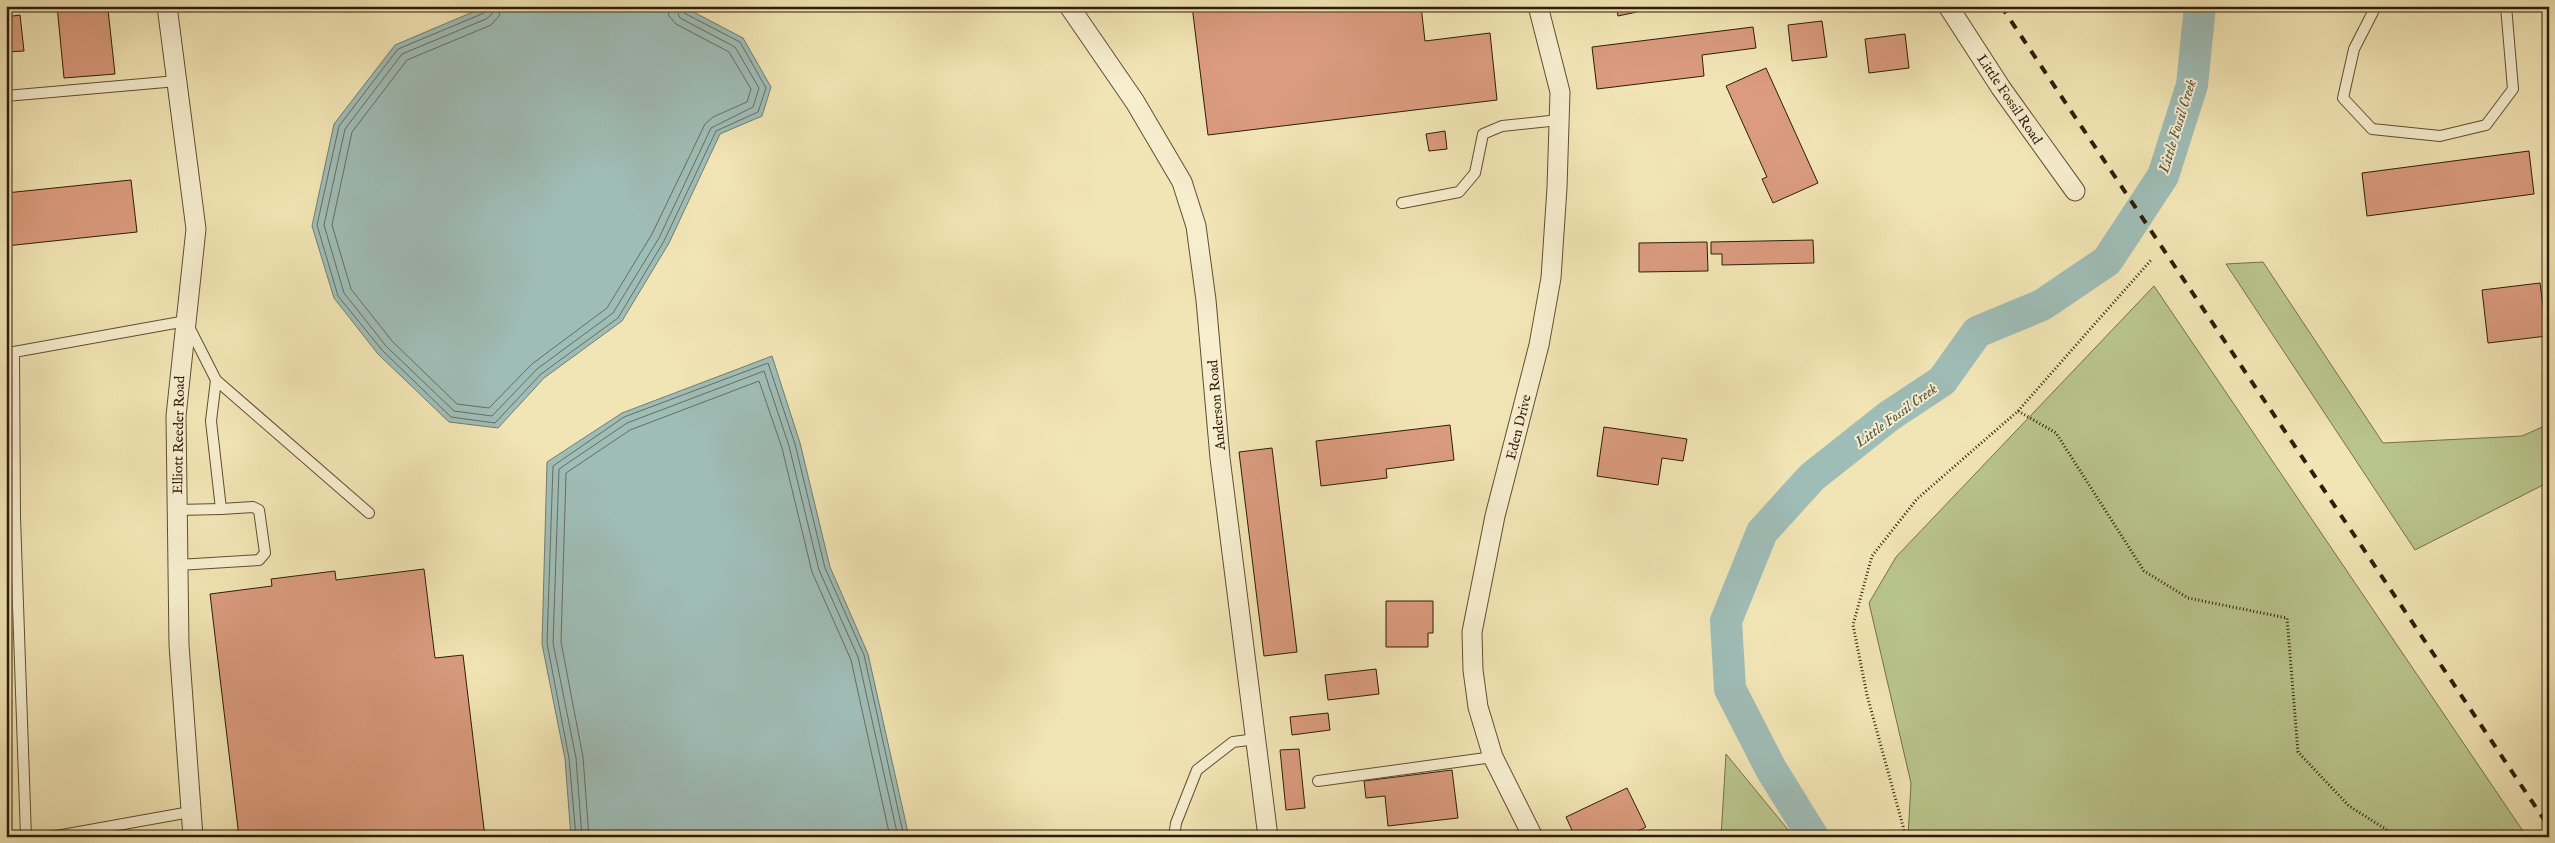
<svg xmlns="http://www.w3.org/2000/svg" width="2555" height="843" viewBox="0 0 2555 843" font-family="'IM FELL English',serif">
  <style>
    .green { fill: #bac58e; stroke: #74714b }
    .water { fill: #9fbdb7; stroke: #727d71 }
    .lines { fill: none; stroke-linecap: round; stroke-linejoin: round }
    .shore { stroke: #676d60; stroke-width: 1 }
    .river { stroke: #9fbdb7; stroke-width: 32 }
    .building { fill: #da9b7e; stroke: #2f1d08 }
    .lane-casing { stroke: #604f33; stroke-width: 12 }
    .street-casing { stroke: #604f33; stroke-width: 21 }
    .path { stroke: #2f1d08; stroke-width: 3; stroke-dasharray: 1 2.5; stroke-linecap: butt }
    .lane { stroke: #f7eecf; stroke-width: 10 }
    .street { stroke: #f7eecf; stroke-width: 19 }
    .rail { stroke: #2f1d08; stroke-width: 4; stroke-dasharray: 9 9; stroke-linecap: butt }
    .labels { text-anchor: middle; stroke-width: 4; stroke-linejoin: round; paint-order: stroke }
    .street-label { font-size: 14px; fill: #2f1d08; stroke: #f7eecf }
    .water-label { font-size: 15px; font-style: italic; fill: #565545; stroke: #f7eecf }
  </style>
  <rect width="100%" height="100%" fill="#f2e5b5"/>
  <filter id="stains"><feTurbulence type="fractalNoise" baseFrequency=".004" numOctaves="4"/><feColorMatrix values="0 0 0 0 .2 0 0 0 0 .09 0 0 0 0 .02 0 0 0 .5 -.17"/></filter>
  <radialGradient id="worn" r=".72"><stop offset=".6" stop-color="#630" stop-opacity="0"/><stop offset="1" stop-color="#630" stop-opacity=".3"/></radialGradient>
  <g class="green">
    <polygon points="2263,262 2383,443 2522,436 2549,424 2549,482 2415,550 2226,264"/>
    <polygon points="2154,286 2527,837 1908,837 1911,783 1869,603 1896,557"/>
    <polygon points="1726,754 1794,837 1721,837"/>
  </g>
  <g class="water">
    <polygon points="487,6 682,6 743,38 771,87 762,116 720,134 669,243 622,321 544,378 498,428 449,422 378,354 334,298 312,226 334,124 395,45"/>
    <polygon points="772,356 800,443 830,567 868,654 909,837 571,837 565,759 542,644 547,462 622,413"/>
  </g>
  <g class="lines">
    <g class="shore">
      <polyline points="487,6 484,13 398,49 339,126 317,225 338,296 382,350 451,417 495,423 541,374 618,318 664,241 716,131 758,112 766,88 740,42 684,13 681,6"/>
      <polyline points="494,6 492,14 486,19 402,54 345,129 324,225 344,293 386,346 454,411 492,416 537,369 613,313 659,238 711,128 753,107 759,88 735,47 680,18 675,6"/>
      <polyline points="501,6 499,16 491,25 407,60 352,132 332,225 351,289 392,341 457,404 489,408 532,364 607,308 652,234 705,124 713,117 747,102 751,89 729,52 676,24 669,16 667,6"/>
      <polyline points="576,837 569,758 547,643 553,466 624,417 768,363 795,444 825,568 864,655 904,837"/>
      <polyline points="582,837 576,758 553,643 559,469 627,423 764,371 789,446 819,570 858,657 898,837"/>
      <polyline points="589,837 583,757 561,642 566,473 630,430 759,381 782,448 812,572 851,660 890,837"/>
    </g>
    <polyline class="river" points="1813,837 1771,769 1730,689 1726,621 1762,532 1812,477 1889,416 1942,381 1977,332 2042,305 2107,261 2163,176 2192,85 2200,6"/>
  </g>
  <g class="building">
    <polygon points="57,6 117,6 117,9 108,10 115,74 64,78"/>
    <polygon points="1192,6 1421,6 1425,41 1490,33 1497,100 1208,135"/>
    <polygon points="1616,6 1636,6 1637,12 1618,16"/>
    <polygon points="20,15 24,51 6,52 6,17"/>
    <polygon points="1822,21 1827,57 1792,61 1788,25"/>
    <polygon points="1753,27 1756,48 1702,55 1704,76 1597,89 1592,47"/>
    <polygon points="1905,34 1909,68 1869,73 1865,39"/>
    <polygon points="1766,68 1818,183 1773,203 1762,179 1767,177 1726,86"/>
    <polygon points="1445,131 1447,149 1429,151 1426,134"/>
    <polygon points="2529,151 2534,194 2367,216 2362,173"/>
    <polygon points="131,180 137,232 6,246 6,193"/>
    <polygon points="1813,240 1814,263 1722,265 1722,254 1711,254 1711,242"/>
    <polygon points="1707,242 1708,271 1639,272 1639,243"/>
    <polygon points="2540,283 2547,336 2488,343 2482,290"/>
    <polygon points="1450,425 1454,460 1386,469 1387,478 1321,486 1316,441"/>
    <polygon points="1604,427 1687,439 1683,461 1662,458 1658,485 1597,476"/>
    <polygon points="1272,448 1297,652 1264,656 1239,452"/>
    <polygon points="424,569 435,658 463,655 485,837 239,837 210,594 272,586 271,579 335,571 336,580"/>
    <polygon points="1386,601 1433,601 1433,633 1428,633 1428,647 1386,647"/>
    <polygon points="1376,669 1379,694 1328,700 1325,675"/>
    <polygon points="1328,713 1330,730 1292,735 1290,717"/>
    <polygon points="1299,749 1305,808 1286,810 1280,750"/>
    <polygon points="1452,770 1458,818 1388,826 1385,796 1366,798 1364,781"/>
    <polygon points="1627,788 1646,827 1626,837 1575,837 1566,817"/>
  </g>
  <g class="lines">
    <g class="lane-casing">
      <g id="lane">
        <polyline points="2376,6 2354,49 2343,98 2372,129 2440,136 2486,125 2513,89 2506,6"/>
        <polyline points="6,96 177,81"/>
        <polyline points="1402,203 1459,192 1475,173 1483,134 1502,126 1559,120"/>
        <polyline points="177,510 221,509"/>
        <polyline points="178,565 259,560 265,553 259,510 253,507 221,509 211,421 216,380"/>
        <polyline points="1318,781 1493,757"/>
        <polyline points="26,837 15,517 14,352 186,321 216,380 369,513"/>
        <polyline points="51,837 190,812"/>
        <polyline points="1174,837 1176,823 1197,770 1233,742 1256,739"/>
      </g>
    </g>
    <g class="street-casing">
      <g id="street">
        <polyline points="167,6 196,229 176,416 179,645 193,837"/>
        <polyline points="1069,6 1135,102 1182,182 1196,226 1206,300 1220,458 1268,837"/>
        <polyline points="1948,6 2001,88 2075,191"/>
        <polyline points="1533,837 1493,757 1478,707 1473,670 1472,632 1495,516 1539,345 1551,278 1557,188 1560,92 1538,6"/>
      </g>
    </g>
    <g class="path">
      <polyline points="2018,411 2152,259"/>
      <polyline points="1906,837 1867,695 1853,625 1872,556 1917,499 2018,411 2056,433 2144,571 2188,598 2287,618 2298,752 2349,806 2398,837"/>
    </g>
    <use href="#lane" class="lane"/>
    <use href="#street" class="street"/>
    <polyline class="rail" points="2001,6 2549,827"/>
  </g>
  <g class="labels">
    <g class="street-label">
      <text transform="translate(2010 99) rotate(56)" y="5">Little Fossil Road</text>
      <text transform="translate(1216 405) rotate(-95)" y="5">Anderson Road</text>
      <text transform="translate(1518 427) rotate(-76)" y="5">Eden Drive</text>
      <text transform="translate(178 435) rotate(-89)" y="5">Elliott Reeder Road</text>
    </g>
    <g class="water-label">
      <text transform="translate(2177 126) rotate(-73)" y="5">Little Fossil Creek</text>
      <text transform="translate(1896 415) rotate(-36)" y="5">Little Fossil Creek</text>
    </g>
  </g>
  <rect width="2555" height="843" fill="none" stroke="#f2e5b5" stroke-width="25"/>
  <rect x="8" y="8" width="2540" height="828" fill="none" stroke="#2f1d08" stroke-width="2.5"/>
  <rect x="12" y="12" width="2530" height="818" fill="none" stroke="#2f1d08"/>
  <rect width="100%" height="100%" filter="url(#stains)"/>
  <rect width="100%" height="100%" fill="url(#worn)"/>
</svg>
